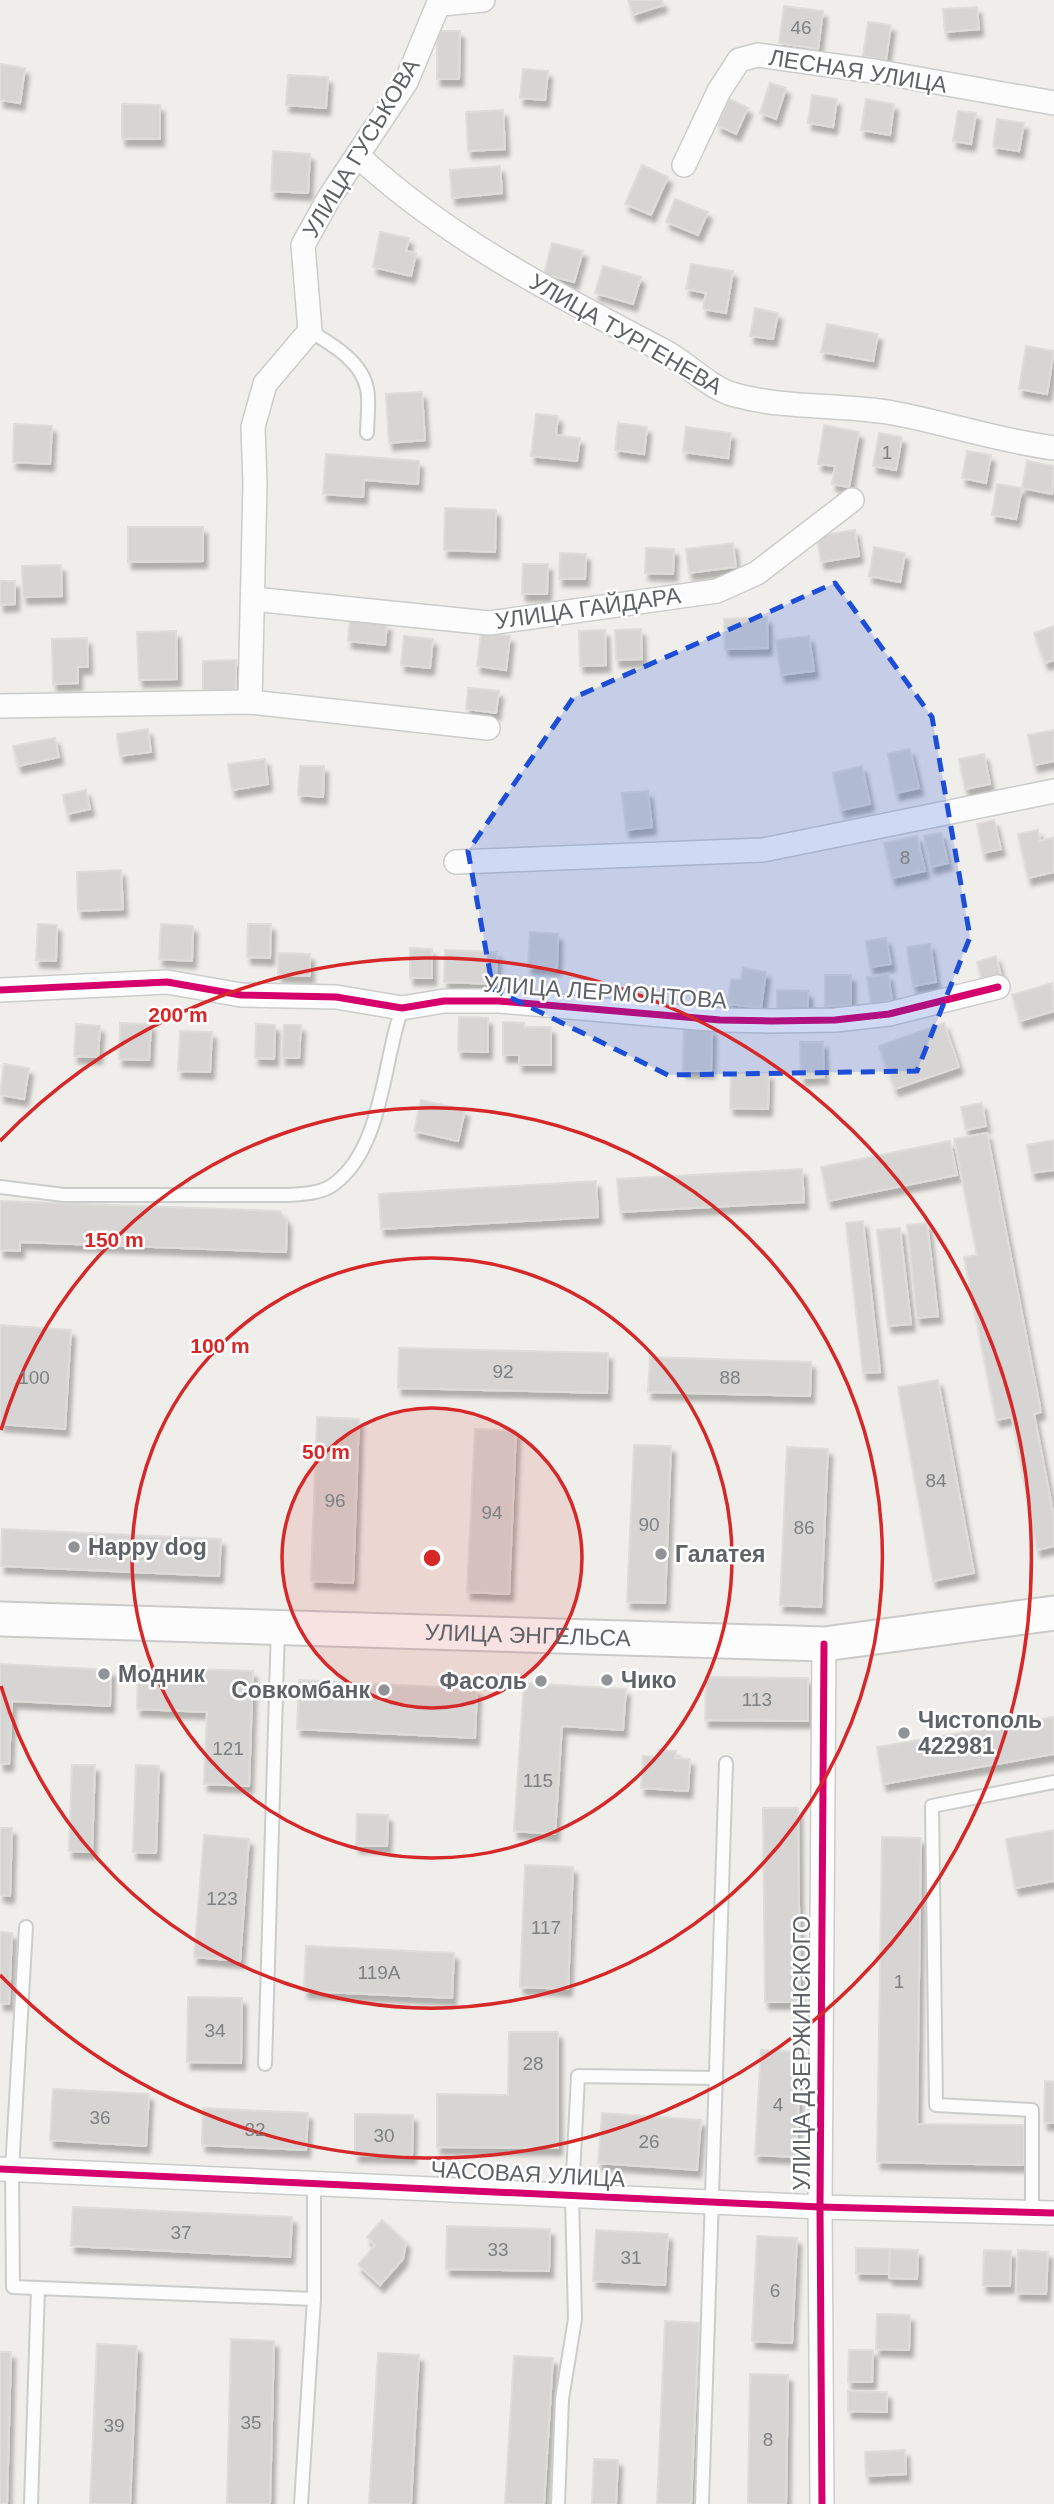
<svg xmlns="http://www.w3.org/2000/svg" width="1054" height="2504" viewBox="0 0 1054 2504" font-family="Arial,sans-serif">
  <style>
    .building { fill: #d6d5d3; stroke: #deddd9; stroke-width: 2; filter: url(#shadow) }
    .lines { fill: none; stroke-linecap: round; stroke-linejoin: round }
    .lane-casing { stroke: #cbcccc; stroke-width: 16 }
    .street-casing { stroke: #cbcccc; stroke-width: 26 }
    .secondary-casing { stroke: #cacacb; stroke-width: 37 }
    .lane { stroke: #fdfcfc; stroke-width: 12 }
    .street { stroke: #fdfcfc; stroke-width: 23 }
    .secondary { stroke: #fdfcfc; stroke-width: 33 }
    .cycleway-casing { stroke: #fff; stroke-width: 11 }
    .cycleway { stroke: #d6006c; stroke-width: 7 }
    .marked { fill: #1d4ed8; fill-opacity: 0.2; stroke: #1d4ed8; stroke-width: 5; stroke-dasharray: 14 9; stroke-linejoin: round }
    .ring { fill: none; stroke: #d62828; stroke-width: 3.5 }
    .poi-dot { fill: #919496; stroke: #fff; stroke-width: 2.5 }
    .labels { text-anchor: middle; stroke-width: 5; stroke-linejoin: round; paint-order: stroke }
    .number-label { font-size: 19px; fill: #7e8184 }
    .street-label { font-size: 23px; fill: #5f6368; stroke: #fff }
    .poi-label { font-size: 23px; font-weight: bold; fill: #5f6368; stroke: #fff; text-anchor: start }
    .centre { fill: #d62828; stroke: #fff; stroke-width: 3.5 }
    .ring-label { font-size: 21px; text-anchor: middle; font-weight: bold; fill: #d62828; stroke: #fff; stroke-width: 5; stroke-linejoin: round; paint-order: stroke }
  </style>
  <defs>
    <filter id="shadow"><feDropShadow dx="4" dy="7" stdDeviation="2" flood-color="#0004"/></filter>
  </defs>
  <rect width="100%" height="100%" fill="#efeeea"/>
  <g class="building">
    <polygon points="628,0 662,0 663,5 633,15"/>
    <polygon points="784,6 823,11 818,49 779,43"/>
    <polygon points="977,7 979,29 945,32 943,9"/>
    <polygon points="868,22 891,25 886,60 863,56"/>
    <polygon points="437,31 460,31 459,79 437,79"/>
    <polygon points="0,64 25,68 20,103 0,100"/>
    <polygon points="523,69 548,71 545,100 520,98"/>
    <polygon points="288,75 328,77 326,108 286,105"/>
    <polygon points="770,83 786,88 776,119 760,113"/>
    <polygon points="812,95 837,99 833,127 808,123"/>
    <polygon points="729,99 748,108 736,134 717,125"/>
    <polygon points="866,99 894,104 890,135 861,130"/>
    <polygon points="122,104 160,105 160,139 122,139"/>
    <polygon points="503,110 505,149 468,151 466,112"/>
    <polygon points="958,111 976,113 971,144 953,141"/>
    <polygon points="997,119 1024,123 1019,151 993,147"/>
    <polygon points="273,151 310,154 308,193 271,191"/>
    <polygon points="642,165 668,177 651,215 625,204"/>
    <polygon points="500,166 502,193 452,198 450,170"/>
    <polygon points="675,199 708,212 698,235 666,222"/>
    <polygon points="380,232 409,238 406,251 416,253 411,276 373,267"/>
    <polygon points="552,243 583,251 574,282 544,274"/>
    <polygon points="691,264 733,271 726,313 703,309 706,293 686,289"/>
    <polygon points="603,266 641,277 633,304 595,293"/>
    <polygon points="755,308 778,313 773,339 750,336"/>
    <polygon points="827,324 878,334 873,361 821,352"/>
    <polygon points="1026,346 1054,351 1047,394 1019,389"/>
    <polygon points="422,392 425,440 389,443 386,394"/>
    <polygon points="536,414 558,416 556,435 580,438 577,461 531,456"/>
    <polygon points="618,423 647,427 644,454 615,450"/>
    <polygon points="14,424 52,426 50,464 13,462"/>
    <polygon points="824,425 859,432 849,487 832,484 835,466 818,464"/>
    <polygon points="686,427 731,433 728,458 683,452"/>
    <polygon points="879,433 902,437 896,470 873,466"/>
    <polygon points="967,451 991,455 986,483 962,478"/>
    <polygon points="326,454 419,461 418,484 364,480 363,497 323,494"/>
    <polygon points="1027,461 1054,466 1052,494 1022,488"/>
    <polygon points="997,484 1022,488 1016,519 992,515"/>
    <polygon points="445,508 496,510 495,552 444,550"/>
    <polygon points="128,527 203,527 203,561 128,562"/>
    <polygon points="855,530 859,556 821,562 817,536"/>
    <polygon points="733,543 736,567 689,573 686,549"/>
    <polygon points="874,547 905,553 900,582 869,576"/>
    <polygon points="646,548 674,549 673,574 645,573"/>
    <polygon points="560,553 586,554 585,579 559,579"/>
    <polygon points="523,564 548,564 547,594 522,594"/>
    <polygon points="61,565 62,596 23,597 22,566"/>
    <polygon points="0,581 15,581 15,604 0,605"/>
    <polygon points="767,617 768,648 725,649 724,619"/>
    <polygon points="350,619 387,624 385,645 348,641"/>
    <polygon points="1054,626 1054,660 1045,663 1034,633"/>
    <polygon points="641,629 642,659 616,660 615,630"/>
    <polygon points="605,630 606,665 580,666 579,631"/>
    <polygon points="176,631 177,679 139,680 137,632"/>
    <polygon points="481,632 510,636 506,670 477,666"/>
    <polygon points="404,636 433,639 430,668 401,665"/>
    <polygon points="809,636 814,671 781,675 776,640"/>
    <polygon points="87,638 88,667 78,667 78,683 53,684 52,639"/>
    <polygon points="236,660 236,690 203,690 203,661"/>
    <polygon points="468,688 499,691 496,713 466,709"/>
    <polygon points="148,729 151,752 120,756 117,734"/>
    <polygon points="1054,730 1054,761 1034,765 1028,735"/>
    <polygon points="55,738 59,757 18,766 13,746"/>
    <polygon points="910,749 919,788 896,793 888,754"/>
    <polygon points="984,754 990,784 965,789 959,759"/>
    <polygon points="265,759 268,784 232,790 228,764"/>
    <polygon points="300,766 324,766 323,797 298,795"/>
    <polygon points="862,766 870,804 841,810 833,773"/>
    <polygon points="86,790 90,809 67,814 63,795"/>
    <polygon points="648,791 652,827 626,830 622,793"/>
    <polygon points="994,820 1001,849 983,853 977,824"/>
    <polygon points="1038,830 1040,841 1054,837 1054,872 1028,878 1018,834"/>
    <polygon points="941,833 948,863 931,867 924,836"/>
    <polygon points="917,836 925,871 892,878 884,843"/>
    <polygon points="121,870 123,909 78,911 77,872"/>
    <polygon points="38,924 57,925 56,961 36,960"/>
    <polygon points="161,924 193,926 192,961 159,959"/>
    <polygon points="248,924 271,924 270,958 247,957"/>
    <polygon points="530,932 558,934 557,968 528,967"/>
    <polygon points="886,938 891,964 870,967 866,941"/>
    <polygon points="930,944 936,982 913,986 907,947"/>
    <polygon points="410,948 432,949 432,978 410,978"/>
    <polygon points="445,950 497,952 496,984 444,982"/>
    <polygon points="278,953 310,954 310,976 278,975"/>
    <polygon points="996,956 1002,980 983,985 977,962"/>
    <polygon points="743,968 766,972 761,1008 727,1004 731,979 741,980"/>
    <polygon points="888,974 892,1000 871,1003 867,977"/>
    <polygon points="825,975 851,975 851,1005 825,1006"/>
    <polygon points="1052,983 1054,1011 1020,1021 1012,995"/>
    <polygon points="777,990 808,991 808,1011 777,1011"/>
    <polygon points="459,1017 488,1018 488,1052 458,1051"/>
    <polygon points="503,1022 524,1023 524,1027 551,1027 551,1065 519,1065 519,1055 503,1055"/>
    <polygon points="120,1023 151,1024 149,1060 119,1059"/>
    <polygon points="944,1023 959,1067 895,1089 879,1046"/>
    <polygon points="76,1024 100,1026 98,1057 74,1056"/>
    <polygon points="256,1024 275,1025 274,1059 255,1058"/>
    <polygon points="284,1025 301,1025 299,1058 282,1058"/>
    <polygon points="684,1028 712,1029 711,1071 683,1071"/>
    <polygon points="180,1031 212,1032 210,1072 178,1071"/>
    <polygon points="800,1042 823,1042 824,1077 801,1078"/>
    <polygon points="4,1064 29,1068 24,1099 0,1095"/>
    <polygon points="731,1073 769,1073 768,1109 730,1108"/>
    <polygon points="421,1100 465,1110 458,1141 414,1131"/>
    <polygon points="982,1103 986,1126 966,1130 961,1107"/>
    <polygon points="987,1133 1041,1412 1034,1414 1054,1517 1054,1546 1037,1550 1012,1417 996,1420 964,1257 977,1255 954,1139"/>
    <polygon points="1054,1140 1054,1170 1032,1173 1027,1145"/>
    <polygon points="950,1141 957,1175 828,1201 821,1167"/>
    <polygon points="802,1169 804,1202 620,1212 617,1179"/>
    <polygon points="596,1181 598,1217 381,1229 379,1194"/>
    <polygon points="0,1201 280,1211 287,1221 286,1252 20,1242 20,1251 0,1250"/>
    <polygon points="863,1221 880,1372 863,1373 846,1223"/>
    <polygon points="927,1223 938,1316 917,1318 907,1225"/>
    <polygon points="900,1228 911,1324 888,1326 877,1230"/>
    <polygon points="0,1325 71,1330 65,1429 0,1424"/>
    <polygon points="399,1348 608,1353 607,1393 398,1388"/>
    <polygon points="650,1357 811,1362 810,1396 648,1392"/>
    <polygon points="938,1380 974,1573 933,1581 898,1387"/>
    <polygon points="317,1417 359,1419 353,1583 311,1581"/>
    <polygon points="475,1429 516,1431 509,1594 467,1592"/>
    <polygon points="634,1445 671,1446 665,1603 627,1602"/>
    <polygon points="787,1447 828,1449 821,1607 780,1605"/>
    <polygon points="2,1529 221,1539 219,1576 1,1566"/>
    <polygon points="0,1664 111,1670 110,1706 12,1701 9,1764 0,1764"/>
    <polygon points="138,1667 253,1671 249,1786 204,1784 207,1712 137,1709"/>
    <polygon points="706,1677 808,1678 808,1721 705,1720"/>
    <polygon points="299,1680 477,1689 475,1738 297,1729"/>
    <polygon points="524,1683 626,1689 623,1730 562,1726 555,1834 514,1831"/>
    <polygon points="1054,1717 1054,1754 883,1784 877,1747"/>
    <polygon points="658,1750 676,1751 675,1758 690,1759 688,1791 641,1788 643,1756 658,1757"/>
    <polygon points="72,1765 95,1765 92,1852 69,1851"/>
    <polygon points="136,1765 159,1766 156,1853 133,1852"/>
    <polygon points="763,1808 798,1808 800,2002 765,2002"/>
    <polygon points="357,1814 388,1815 387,1846 356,1846"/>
    <polygon points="0,1828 12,1828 10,1896 0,1895"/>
    <polygon points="1054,1830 1054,1881 1015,1888 1006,1839"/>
    <polygon points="204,1835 249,1839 240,1961 194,1957"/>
    <polygon points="882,1837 921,1838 917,2124 1024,2125 1024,2165 877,2162"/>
    <polygon points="525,1865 573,1867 568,1989 520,1987"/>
    <polygon points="0,1932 12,1933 9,2004 0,2003"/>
    <polygon points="306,1946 454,1953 452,1998 304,1991"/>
    <polygon points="188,1997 242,1998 241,2063 187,2062"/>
    <polygon points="509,2032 558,2032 558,2148 437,2147 437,2094 508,2095"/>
    <polygon points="761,2050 801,2052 796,2157 755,2155"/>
    <polygon points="1045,2081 1054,2082 1054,2123 1044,2123"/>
    <polygon points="53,2089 149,2094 146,2146 50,2140"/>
    <polygon points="203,2108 308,2113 306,2150 202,2145"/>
    <polygon points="602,2113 701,2120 697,2170 598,2163"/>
    <polygon points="355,2114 413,2115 412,2156 355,2155"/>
    <polygon points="73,2207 292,2217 290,2257 71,2246"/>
    <polygon points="382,2220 406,2242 403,2259 380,2285 358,2265 375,2245 367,2237"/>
    <polygon points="447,2226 550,2229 549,2271 446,2269"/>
    <polygon points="596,2230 668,2234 665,2285 593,2281"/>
    <polygon points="757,2236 797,2238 792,2343 752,2341"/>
    <polygon points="856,2248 890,2249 889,2274 856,2273"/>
    <polygon points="890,2249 918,2250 917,2279 889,2278"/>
    <polygon points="984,2250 1011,2251 1010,2286 983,2286"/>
    <polygon points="1018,2250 1048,2252 1046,2294 1016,2293"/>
    <polygon points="877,2314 910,2315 909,2350 876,2349"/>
    <polygon points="665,2321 699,2323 691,2504 657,2504"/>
    <polygon points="231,2339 274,2341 270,2504 227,2504"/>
    <polygon points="97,2344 137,2346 130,2504 90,2504"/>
    <polygon points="849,2350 873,2350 872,2382 848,2382"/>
    <polygon points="0,2352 11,2352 7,2504 0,2504"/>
    <polygon points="378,2353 419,2355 411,2504 369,2504"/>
    <polygon points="514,2356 553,2358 544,2504 505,2504"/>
    <polygon points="750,2374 788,2375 786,2504 748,2504"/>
    <polygon points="848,2391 887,2392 887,2412 848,2411"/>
    <polygon points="905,2450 906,2474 866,2476 865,2452"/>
    <polygon points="594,2459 618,2460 616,2504 592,2504"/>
  </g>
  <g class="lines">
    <g class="lane-casing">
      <g id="lane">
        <path d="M 310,331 C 331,344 362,361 367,389 C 370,402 367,419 367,433"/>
        <path d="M 0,1187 L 64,1195 L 287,1195 C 302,1194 321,1194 334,1184 C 383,1148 383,1061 402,1008"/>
        <polyline points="26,1927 12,2170 13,2287 314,2299 314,2184"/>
        <polyline points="265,2064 278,1627"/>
        <polyline points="1032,2213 1032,2110 936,2105 932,1806 1054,1782"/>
        <polyline points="31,2504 38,2288"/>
        <polyline points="301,2504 314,2299"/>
        <polyline points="558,2504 562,2399 575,2319 572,2195 578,2076 716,2078"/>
        <polyline points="702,2504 726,1763"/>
      </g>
    </g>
    <g class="street-casing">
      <g id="street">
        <polyline points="441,4 483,0"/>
        <path d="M 358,156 C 448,239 555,294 662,350 C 686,362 709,388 735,395 C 786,409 840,404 893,413 C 947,423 999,441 1054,448"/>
        <polyline points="684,165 719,91 739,60 758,55 880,72 1054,103"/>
        <polyline points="253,599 489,623 717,591 757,573 852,500"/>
        <polyline points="250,702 255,483 253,427 265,384 310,331 303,245 329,198 406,82 440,0"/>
        <polyline points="0,706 250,702 488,728"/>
        <polyline points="456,862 763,850 1054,791"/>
        <polyline points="0,990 167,982 241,995 336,997 402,1008 444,1001 499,1001 720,1020 771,1021 835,1020 889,1014 998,987"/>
        <polyline points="0,2169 820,2207 1054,2213"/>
        <polyline points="822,2504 820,2207 824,1644"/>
      </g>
    </g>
    <g class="secondary-casing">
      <g id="secondary">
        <path id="s1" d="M 0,1619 L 824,1644 L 1054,1613"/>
      </g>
    </g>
    <use href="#lane" class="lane"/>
    <use href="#street" class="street"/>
    <use href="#secondary" class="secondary"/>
    <g class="cycleway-casing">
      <g id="cycleway">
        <polyline points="0,990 167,982 241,995 336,997 402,1008 444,1001 499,1001 720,1020 771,1021 835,1020 889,1014 998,987"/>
        <polyline points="0,2169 820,2207 1054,2213"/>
        <polyline points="822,2504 820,2207 824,1644"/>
      </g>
    </g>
    <use href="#cycleway" class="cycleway"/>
  </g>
  <path class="marked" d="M 835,583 L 932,717 L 970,937 L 917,1071 L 668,1075 L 493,989 L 468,851 L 573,698 Z"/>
  <circle cx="432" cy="1558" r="150" fill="#d62828" fill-opacity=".12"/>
  <g class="ring">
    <circle cx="432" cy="1558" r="150"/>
    <circle cx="432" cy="1558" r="300"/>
    <path d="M1 1430A450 450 0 1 1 1 1686"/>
    <path d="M0 1141A600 600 0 1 1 0 1975"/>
  </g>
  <g class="poi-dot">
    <circle cx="74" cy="1547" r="7"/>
    <circle cx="661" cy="1554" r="7"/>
    <circle cx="104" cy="1674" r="7"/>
    <circle cx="607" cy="1680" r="7"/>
    <circle cx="541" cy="1681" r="7"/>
    <circle cx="384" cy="1690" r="7"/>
    <circle cx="904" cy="1733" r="7"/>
  </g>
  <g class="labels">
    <g class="number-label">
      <text x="801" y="34">46</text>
      <text x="887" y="459">1</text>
      <text x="905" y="864">8</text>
      <text x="503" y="1378">92</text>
      <text x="34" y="1384">100</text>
      <text x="730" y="1384">88</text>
      <text x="936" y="1487">84</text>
      <text x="335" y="1507">96</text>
      <text x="492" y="1519">94</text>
      <text x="649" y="1531">90</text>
      <text x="804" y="1534">86</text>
      <text x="757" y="1706">113</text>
      <text x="228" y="1755">121</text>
      <text x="538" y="1787">115</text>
      <text x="222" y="1905">123</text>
      <text x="546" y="1934">117</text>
      <text x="379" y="1979">119А</text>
      <text x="899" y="1988">1</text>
      <text x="215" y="2037">34</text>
      <text x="533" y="2070">28</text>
      <text x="778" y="2111">4</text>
      <text x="100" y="2124">36</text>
      <text x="255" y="2136">32</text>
      <text x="384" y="2142">30</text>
      <text x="649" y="2148">26</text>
      <text x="181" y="2239">37</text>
      <text x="498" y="2256">33</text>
      <text x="631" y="2264">31</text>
      <text x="775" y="2297">6</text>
      <text x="251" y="2429">35</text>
      <text x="114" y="2432">39</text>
      <text x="768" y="2446">8</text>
    </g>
    <g class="street-label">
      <text transform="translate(858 71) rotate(9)" y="8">ЛЕСНАЯ УЛИЦА</text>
      <text transform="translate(361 148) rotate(-59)" y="8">УЛИЦА ГУСЬКОВА</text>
      <text transform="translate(626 334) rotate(30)" y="8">УЛИЦА ТУРГЕНЕВА</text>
      <text transform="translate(588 608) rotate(-8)" y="8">УЛИЦА ГАЙДАРА</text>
      <text transform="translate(605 992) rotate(4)" y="8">УЛИЦА ЛЕРМОНТОВА</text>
      <text dy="8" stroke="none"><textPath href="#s1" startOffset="528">УЛИЦА ЭНГЕЛЬСА</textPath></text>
      <text transform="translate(802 2053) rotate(-90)" y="8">УЛИЦА ДЗЕРЖИНСКОГО</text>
      <text transform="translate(528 2174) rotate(3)" y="8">ЧАСОВАЯ УЛИЦА</text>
    </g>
    <g class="poi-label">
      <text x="88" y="1555">Happy dog</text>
      <text x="675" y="1562">Галатея</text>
      <text x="118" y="1682">Модник</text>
      <text x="621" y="1688">Чико</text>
      <text x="527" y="1689" text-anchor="end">Фасоль</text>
      <text x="370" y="1698" text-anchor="end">Совкомбанк</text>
      <text x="918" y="1728">Чистополь<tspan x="918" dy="26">422981</tspan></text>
    </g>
  </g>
  <circle cx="432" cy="1558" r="10" class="centre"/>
  <g class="ring-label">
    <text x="178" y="1022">200 m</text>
    <text x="114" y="1247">150 m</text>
    <text x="220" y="1353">100 m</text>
    <text x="326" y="1459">50 m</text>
  </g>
</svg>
